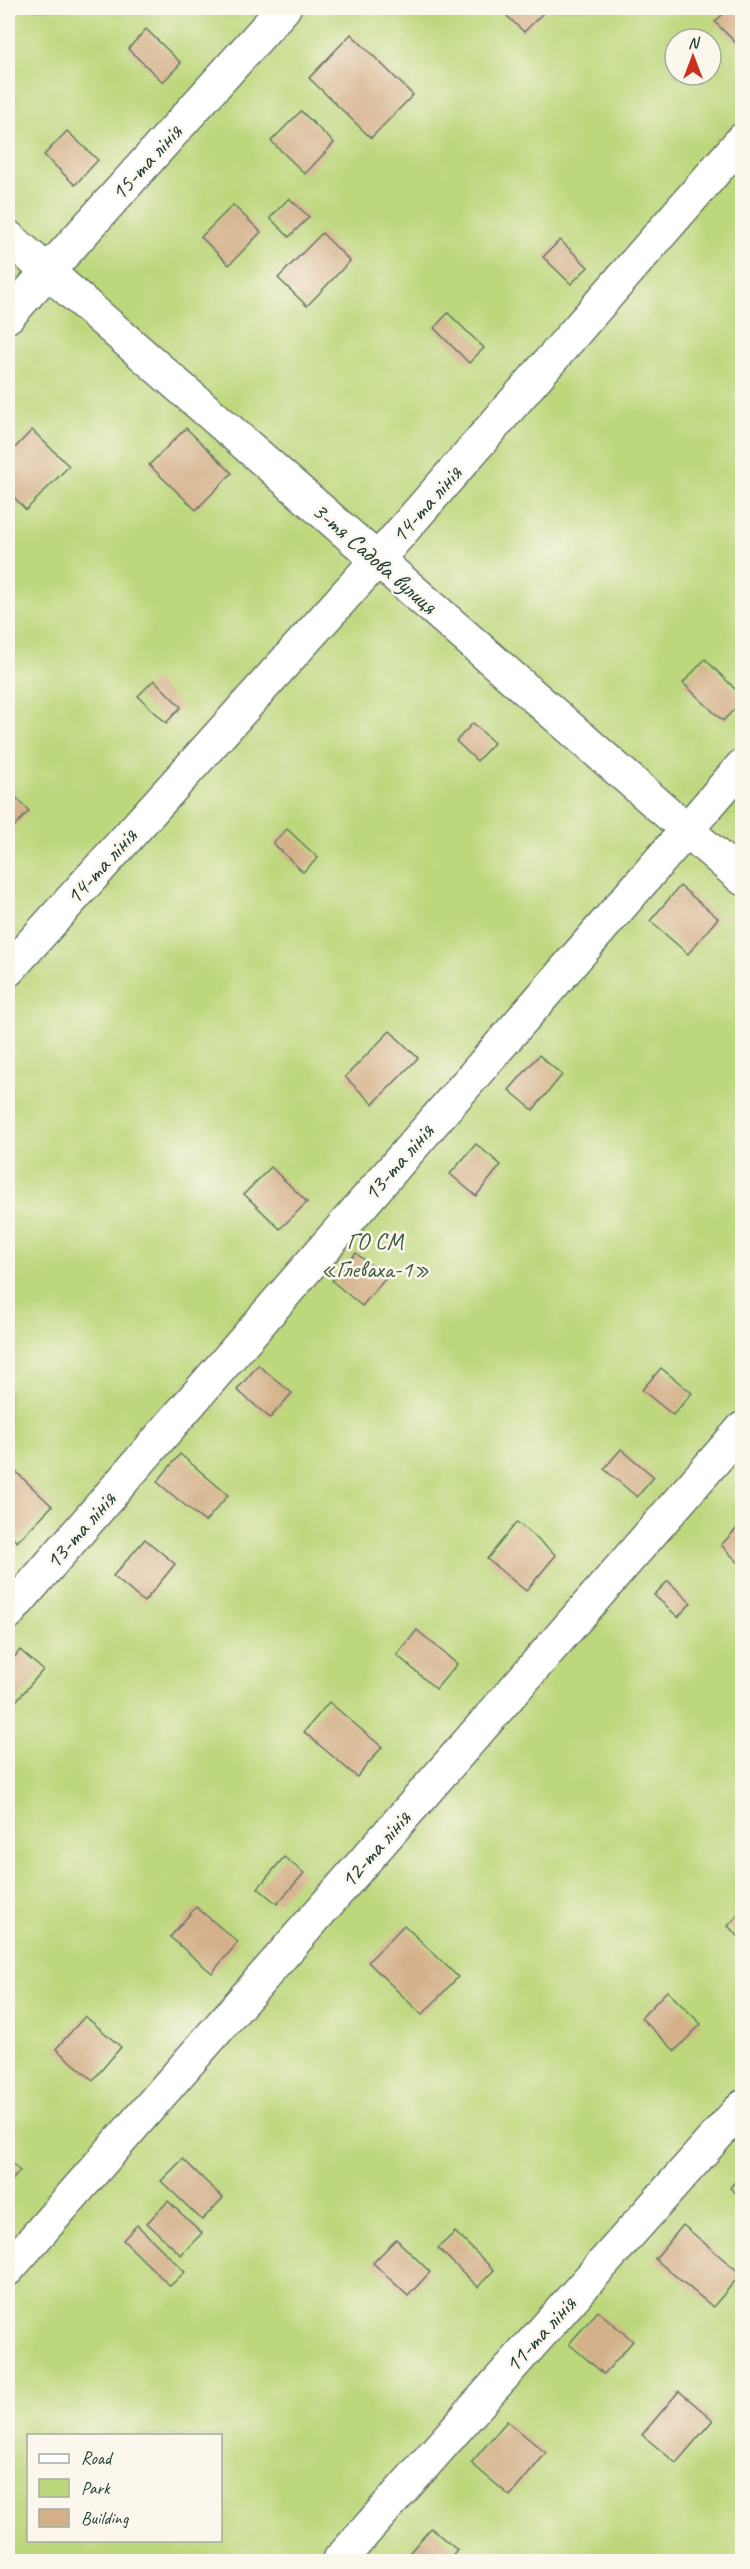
<svg xmlns="http://www.w3.org/2000/svg" width="750" height="2569" viewBox="0 0 750 2569" font-family="Caveat,sans-serif">
  <style>
    .green { fill: #bdd77c; stroke: #6e8a58; stroke-width: 1.5; fill-rule: evenodd }
    .building { fill: #d4b18a }
    .lines { fill: none; stroke-linecap: round; stroke-linejoin: round }
    .minor-casing { stroke: #667767; stroke-width: 36 }
    .minor { stroke: #fff; stroke-width: 33 }
    .labels { text-anchor: middle; stroke-width: 5; stroke-linejoin: round; paint-order: stroke }
    .street-label { font-size: 24px; fill: #1f3d34; stroke: #fbf7ec }
    .park-label { font-size: 24px; fill: #3f5c42; stroke: #fbf7ec }
  </style>
  <rect width="100%" height="100%" fill="#fbf7ec"/>
  <filter id="ink" filterUnits="userSpaceOnUse"><feTurbulence type="fractalNoise" baseFrequency=".0167" numOctaves="2"/><feDisplacementMap in="SourceGraphic" scale="12" xChannelSelector="R" yChannelSelector="G"/><feConvolveMatrix kernelMatrix="1 2 1 2 8 2 1 2 1" color-interpolation-filters="sRGB"/></filter>
  <filter id="wash" filterUnits="userSpaceOnUse"><feTurbulence type="fractalNoise" baseFrequency=".008" numOctaves="4" result="noise"/><feDisplacementMap in="SourceGraphic" scale="24" xChannelSelector="R" yChannelSelector="G"/><feGaussianBlur stdDeviation="1.35" result="paint"/><feColorMatrix in="noise" values="0 0 0 0 0 0 0 0 0 0 0 0 0 0 0 0 0 1.4 0 .05"/><feComposite in="paint" operator="in"/></filter>
  <g filter="url(#wash)">
    <rect width="100%" height="100%" fill="#eae4c5"/>
    <path class="green" d="M 8,8 L 742,8 L 742,2561 L 8,2561 ZM 675,39 L 711,39 L 711,75 L 675,75 ZM 28,2436 L 220,2436 L 220,2540 L 28,2540 Z"/>
    <g id="blocks">
      <g class="building">
        <polygon points="514,8 548,8 524,32 506,15"/>
        <polygon points="729,8 742,8 742,49 715,22"/>
        <polygon points="146,29 181,63 163,82 128,49"/>
        <polygon points="351,34 413,95 371,138 309,78"/>
        <polygon points="301,111 334,143 305,174 271,141"/>
        <polygon points="67,131 98,160 75,185 44,155"/>
        <polygon points="289,198 309,217 289,237 270,218"/>
        <polygon points="233,205 261,232 229,265 201,237"/>
        <polygon points="322,233 350,261 307,306 278,278"/>
        <polygon points="560,240 588,267 571,284 543,257"/>
        <polygon points="448,313 484,348 469,363 434,328"/>
        <polygon points="186,428 232,473 196,510 149,465"/>
        <polygon points="32,430 69,466 26,510 8,491 8,455"/>
        <polygon points="705,659 742,696 742,701 723,721 683,683"/>
        <polygon points="154,680 181,707 166,723 138,696"/>
        <polygon points="473,723 494,743 477,761 456,741"/>
        <polygon points="8,789 29,811 9,832 8,830"/>
        <polygon points="287,829 318,858 303,872 273,843"/>
        <polygon points="680,886 718,918 688,954 650,921"/>
        <polygon points="390,1031 418,1058 373,1104 345,1077"/>
        <polygon points="539,1055 562,1075 533,1110 509,1090"/>
        <polygon points="476,1144 501,1165 476,1196 450,1174"/>
        <polygon points="271,1167 307,1202 280,1229 244,1194"/>
        <polygon points="356,1253 386,1278 362,1306 332,1281"/>
        <polygon points="258,1365 292,1393 270,1418 237,1390"/>
        <polygon points="661,1368 692,1393 673,1415 642,1390"/>
        <polygon points="621,1449 654,1477 637,1497 604,1469"/>
        <polygon points="180,1454 228,1495 205,1522 157,1482"/>
        <polygon points="11,1467 52,1506 17,1542 8,1533 8,1470"/>
        <polygon points="517,1522 556,1555 526,1591 487,1559"/>
        <polygon points="742,1523 742,1566 721,1545"/>
        <polygon points="145,1539 175,1564 144,1602 113,1576"/>
        <polygon points="668,1581 691,1603 678,1617 654,1595"/>
        <polygon points="417,1630 457,1664 436,1689 397,1655"/>
        <polygon points="20,1650 43,1670 11,1707 8,1704 8,1665"/>
        <polygon points="329,1702 382,1747 357,1777 304,1732"/>
        <polygon points="284,1857 304,1873 277,1904 258,1888"/>
        <polygon points="196,1907 238,1942 212,1973 170,1937"/>
        <polygon points="742,1911 742,1940 728,1926"/>
        <polygon points="404,1925 458,1977 422,2015 368,1962"/>
        <polygon points="667,1991 701,2024 675,2051 641,2018"/>
        <polygon points="85,2016 121,2047 93,2080 56,2049"/>
        <polygon points="183,2159 223,2198 202,2220 161,2181"/>
        <polygon points="8,2160 20,2171 8,2185"/>
        <polygon points="742,2173 742,2198 730,2188"/>
        <polygon points="168,2201 202,2233 181,2255 147,2223"/>
        <polygon points="137,2225 185,2272 170,2286 123,2240"/>
        <polygon points="683,2225 741,2274 713,2307 655,2259"/>
        <polygon points="455,2232 494,2270 478,2287 438,2248"/>
        <polygon points="396,2239 430,2272 408,2296 373,2263"/>
        <polygon points="598,2311 633,2341 604,2374 569,2344"/>
        <polygon points="679,2391 713,2420 676,2463 642,2435"/>
        <polygon points="507,2421 546,2453 510,2496 471,2463"/>
        <polygon points="431,2528 457,2550 448,2562 422,2562 410,2552"/>
      </g>
    </g>
  </g>
  <g filter="url(#ink)">
    <use href="#blocks" fill-opacity="0" stroke="#667767" stroke-width="1.5"/>
    <g class="lines">
      <g class="minor-casing">
        <g id="minor">
          <polyline points="8,237 742,878"/>
          <polyline points="8,316 284,8"/>
          <polyline points="8,970 377,560 742,140"/>
          <polyline points="8,1613 742,766"/>
          <polyline points="8,2269 742,1429"/>
          <polyline points="338,2562 742,2107"/>
        </g>
      </g>
      <use href="#minor" class="minor"/>
    </g>
  </g>
  <g class="labels">
    <g class="street-label">
      <text transform="translate(146 162) rotate(-48)" y="8">15-та лінія</text>
      <text transform="translate(426 504) rotate(-49)" y="8">14-та лінія</text>
      <text transform="translate(375 558) rotate(41)" y="8">3-тя Садова вулиця</text>
      <text transform="translate(101 866) rotate(-48)" y="8">14-та лінія</text>
      <text transform="translate(398 1162) rotate(-49)" y="8">13-та лінія</text>
      <text transform="translate(80 1530) rotate(-49)" y="8">13-та лінія</text>
      <text transform="translate(375 1849) rotate(-49)" y="8">12-та лінія</text>
      <text transform="translate(540 2334) rotate(-48)" y="8">11-та лінія</text>
    </g>
    <g class="park-label">
      <text x="375" y="1249">ГО СМ<tspan x="375" dy="28">«Глеваха-1»</tspan></text>
    </g>
  </g>
  <rect width="750" height="2569" fill="none" stroke="#fbf7ec" stroke-width="30"/>
  <rect x="27" y="2434" width="195" height="108" fill="#fbf7ec" stroke="#a3ada2" stroke-width="1.5"/>
  <rect x="39" y="2454" width="30" height="9" fill="#ffffff" stroke="#a3ada2" stroke-width="1.5"/>
  <text x="81" y="2464" font-size="18" fill="#1f3d34">Road</text>
  <rect x="39" y="2479" width="30" height="18" fill="#bdd77c" stroke="#a3ada2" stroke-width="1.5"/>
  <text x="81" y="2494" font-size="18" fill="#1f3d34">Park</text>
  <rect x="39" y="2509" width="30" height="18" fill="#d4b18a" stroke="#a3ada2" stroke-width="1.5"/>
  <text x="81" y="2524" font-size="18" fill="#1f3d34">Building</text>
  <g transform="translate(693 57)"><circle r="28" fill="#fbf7ec" stroke="#a3ada2" stroke-width="1.5"/>
  <path d="M0-4.5L10 22L0 15L-10 22Z" fill="#c8321e"/>
  <text y="-9" font-size="16" font-weight="bold" text-anchor="middle" fill="#1f3d34">N</text>
  </g>
</svg>
